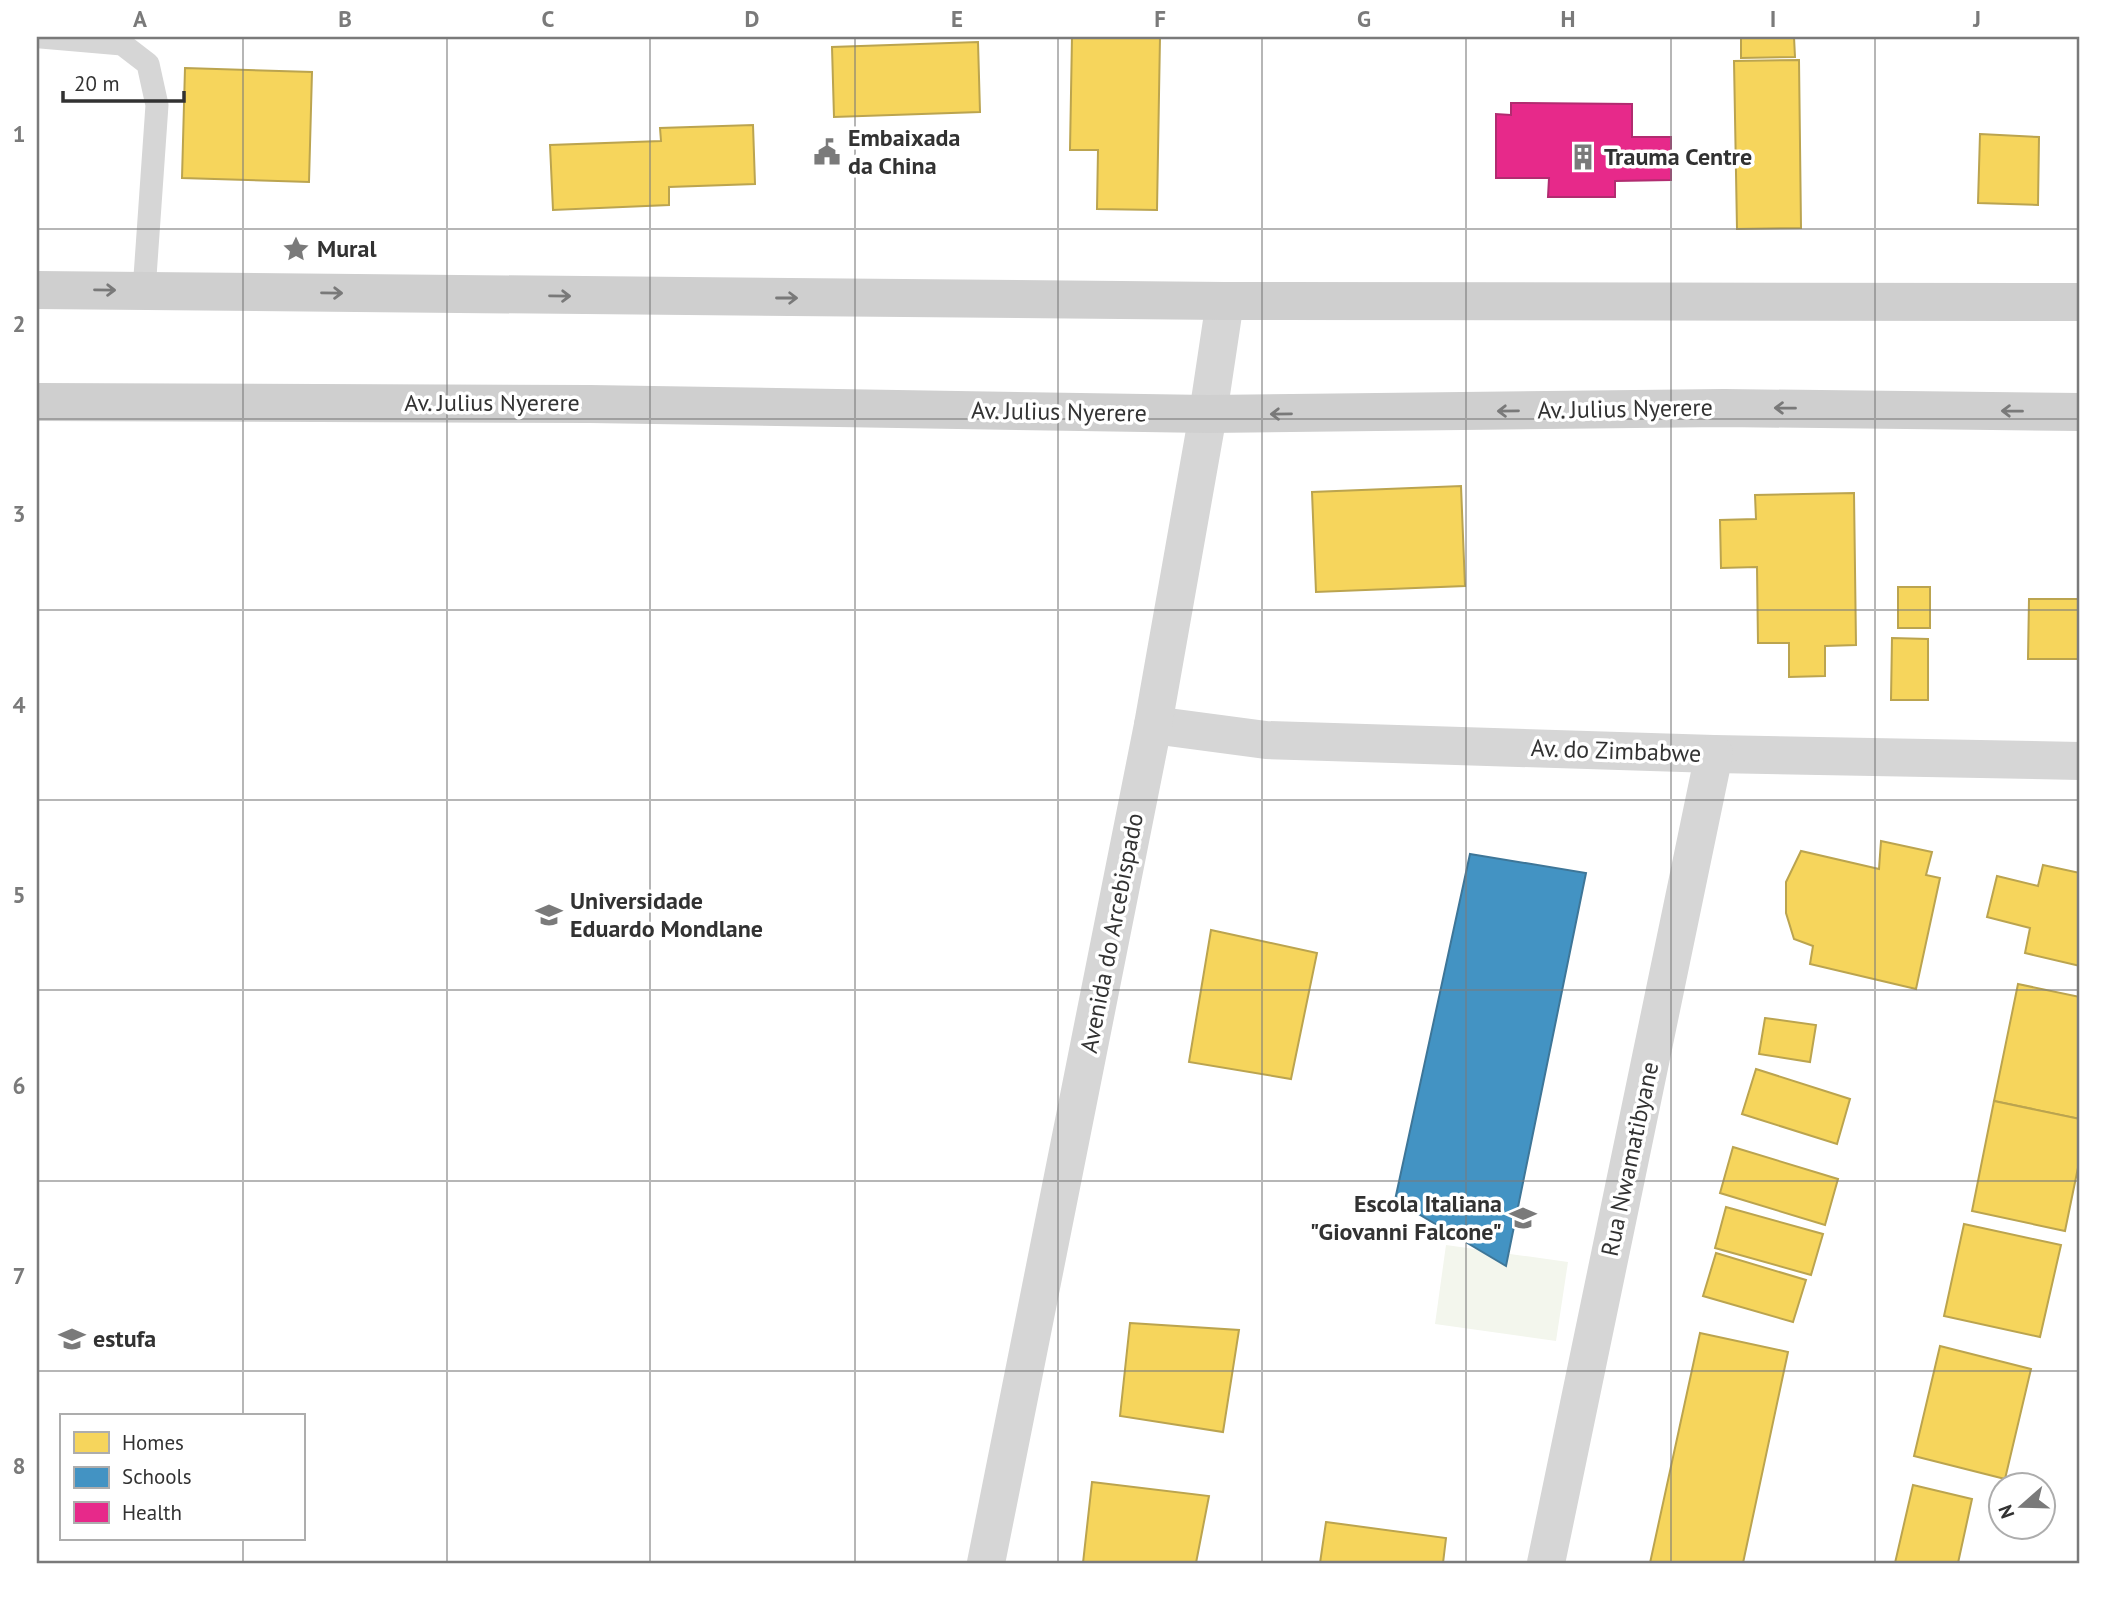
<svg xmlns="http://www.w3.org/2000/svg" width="2117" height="1600" viewBox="0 0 2117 1600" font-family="'PT Sans',sans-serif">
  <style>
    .green { fill: #f3f6ed }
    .homes { fill: #f6d55c; stroke: #bba44f; stroke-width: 2 }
    .schools { fill: #4393c3; stroke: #3e7698; stroke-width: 2 }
    .health { fill: #e7298a; stroke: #b12c70; stroke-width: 2 }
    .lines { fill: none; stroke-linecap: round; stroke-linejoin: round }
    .service { stroke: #d6d6d6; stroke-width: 23 }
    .minor { stroke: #d6d6d6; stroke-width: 38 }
    .secondary { stroke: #cfcfcf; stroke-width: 38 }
    .oneway { stroke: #797979 }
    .grid { fill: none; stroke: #7a7a7a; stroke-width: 2; stroke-opacity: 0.55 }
    .labels { text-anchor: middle; stroke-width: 7; stroke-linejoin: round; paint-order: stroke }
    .poi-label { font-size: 24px; font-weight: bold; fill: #323232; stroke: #fff; text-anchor: start }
    .street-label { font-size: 24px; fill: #323232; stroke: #fff }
    .neatline { fill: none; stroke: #7a7a7a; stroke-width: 2.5 }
    .grid-label { font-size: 23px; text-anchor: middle; font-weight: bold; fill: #7a7a7a }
  </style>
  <rect width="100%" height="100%" fill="#fff"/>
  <polygon class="green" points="1446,1245 1568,1262 1556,1341 1435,1324"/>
  <g class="homes">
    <polygon points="1072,37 1160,37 1157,210 1097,209 1098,150 1070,150"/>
    <polygon points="1741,37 1794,37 1795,57 1741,58"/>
    <polygon points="978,42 980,112 834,117 832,47"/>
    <polygon points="1799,60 1801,228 1737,229 1734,61"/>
    <polygon points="185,68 312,72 309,182 182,178"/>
    <polygon points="753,125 755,184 669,187 669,205 553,210 550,145 661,141 660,128"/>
    <polygon points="1980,134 2039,137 2038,205 1978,203"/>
    <polygon points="1461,486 1465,586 1316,592 1312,492"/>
    <polygon points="1854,493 1856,645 1825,646 1825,676 1789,677 1789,643 1758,643 1757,567 1721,568 1720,520 1756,519 1755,495"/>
    <rect x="1898" y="587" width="32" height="41"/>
    <polygon points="2029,599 2080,599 2080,659 2028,659"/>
    <polygon points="1892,638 1928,639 1928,700 1891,700"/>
    <polygon points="1881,841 1932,852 1926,875 1940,878 1916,989 1810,964 1813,946 1794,939 1786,913 1786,882 1801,851 1879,869"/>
    <polygon points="2043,865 2080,873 2080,966 2025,953 2030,928 1987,917 1997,876 2038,886"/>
    <polygon points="1211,930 1317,953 1291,1079 1189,1062"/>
    <polygon points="2018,984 2080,997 2080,1119 1994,1101"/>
    <polygon points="1765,1018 1816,1025 1810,1062 1759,1054"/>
    <polygon points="1756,1069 1850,1099 1837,1144 1742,1114"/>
    <polygon points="1994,1101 2080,1119 2080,1158 2065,1231 1972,1211"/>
    <polygon points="1733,1147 1838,1179 1825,1225 1720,1193"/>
    <polygon points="1726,1207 1823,1234 1811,1275 1715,1248"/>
    <polygon points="1964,1224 2061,1245 2040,1337 1944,1316"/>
    <polygon points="1716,1253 1806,1280 1793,1322 1703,1296"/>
    <polygon points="1130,1323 1239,1330 1223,1432 1120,1416"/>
    <polygon points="1700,1333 1788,1352 1743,1563 1650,1563"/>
    <polygon points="1940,1346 2031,1369 2005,1479 1914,1456"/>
    <polygon points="1092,1482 1209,1496 1196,1563 1083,1563"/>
    <polygon points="1913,1485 1972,1499 1958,1563 1895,1563"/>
    <polygon points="1326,1522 1446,1538 1443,1563 1320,1563"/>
  </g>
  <polygon class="schools" points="1470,854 1586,873 1506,1266 1395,1200"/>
  <polygon class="health" points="1511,103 1632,104 1632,137 1671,137 1671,180 1615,181 1615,197 1548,197 1549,178 1496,178 1496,114 1511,115"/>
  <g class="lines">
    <polyline class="service" points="41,37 122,44 148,64 157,105 144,291"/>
    <g class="minor">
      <polyline points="1153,725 1266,740 1714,754 2080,761"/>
      <polyline points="986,1563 1153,725 1208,414 1225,301"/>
      <polyline points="1546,1563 1714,754"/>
    </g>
    <g class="secondary">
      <polyline points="37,290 1225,301 2080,302"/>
      <polyline points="37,402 590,404 1208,414 1724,408 2080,412"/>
    </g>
  </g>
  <defs><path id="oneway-shaft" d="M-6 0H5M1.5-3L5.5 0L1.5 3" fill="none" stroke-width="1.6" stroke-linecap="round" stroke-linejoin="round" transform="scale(1.75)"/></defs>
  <g class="oneway">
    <use href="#oneway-shaft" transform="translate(105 290) rotate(1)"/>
    <use href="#oneway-shaft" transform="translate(332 293) rotate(1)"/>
    <use href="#oneway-shaft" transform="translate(560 296) rotate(1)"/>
    <use href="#oneway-shaft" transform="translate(787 298)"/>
    <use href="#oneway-shaft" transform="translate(1785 408) rotate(-179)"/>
    <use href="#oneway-shaft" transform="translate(1508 411) rotate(179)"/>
    <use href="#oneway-shaft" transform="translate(2012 411) rotate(-179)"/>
    <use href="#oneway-shaft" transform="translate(1281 414) rotate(179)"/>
  </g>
  <path class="grid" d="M 243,37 L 243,1416M 447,37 L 447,1563M 650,37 L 650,1563M 855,37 L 855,1563M 1058,37 L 1058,1563M 1262,37 L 1262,1563M 1466,37 L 1466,1563M 1671,37 L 1671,1563M 1875,37 L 1875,1563M 37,229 L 2080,229M 37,419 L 2080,419M 37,610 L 2080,610M 37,800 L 2080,800M 37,990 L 2080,990M 37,1181 L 2080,1181M 37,1371 L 2080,1371M 243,1539 L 243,1563"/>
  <defs>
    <g id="civic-bare" transform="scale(2.1)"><path d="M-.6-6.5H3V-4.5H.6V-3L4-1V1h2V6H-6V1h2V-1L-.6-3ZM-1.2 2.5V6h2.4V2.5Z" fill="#7a7a7a" stroke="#fff" stroke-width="2.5" paint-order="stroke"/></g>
    <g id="building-bare" transform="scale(2.1)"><path d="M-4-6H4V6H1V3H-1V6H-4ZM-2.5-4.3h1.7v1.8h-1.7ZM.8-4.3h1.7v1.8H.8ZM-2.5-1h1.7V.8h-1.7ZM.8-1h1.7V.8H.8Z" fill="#7a7a7a" stroke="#fff" stroke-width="2.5" paint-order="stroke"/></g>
    <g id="sight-bare" transform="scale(2.1)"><path d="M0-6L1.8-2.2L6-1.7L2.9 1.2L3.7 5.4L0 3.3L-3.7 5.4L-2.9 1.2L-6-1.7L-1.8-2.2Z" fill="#7a7a7a" stroke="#fff" stroke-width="2.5" paint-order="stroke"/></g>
    <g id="university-bare" transform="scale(2.1)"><path d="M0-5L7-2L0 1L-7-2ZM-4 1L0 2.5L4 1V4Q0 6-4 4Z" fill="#7a7a7a" stroke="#fff" stroke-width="2.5" paint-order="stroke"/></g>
    <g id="school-bare" transform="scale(2.1)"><path d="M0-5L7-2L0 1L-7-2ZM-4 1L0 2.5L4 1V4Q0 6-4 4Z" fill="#7a7a7a" stroke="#fff" stroke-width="2.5" paint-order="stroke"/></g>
  </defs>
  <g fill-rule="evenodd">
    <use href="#civic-bare" x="827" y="152"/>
    <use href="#building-bare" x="1583" y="157"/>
    <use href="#sight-bare" x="296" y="249"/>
    <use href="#university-bare" x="549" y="915"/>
    <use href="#school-bare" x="1523" y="1218"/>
    <use href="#university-bare" x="72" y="1339"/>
  </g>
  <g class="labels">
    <g class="poi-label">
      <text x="848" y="146">Embaixada<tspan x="848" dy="28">da China</tspan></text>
      <text x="1604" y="165">Trauma Centre</text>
      <text x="317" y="257">Mural</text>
      <text x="570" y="909">Universidade<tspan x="570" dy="28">Eduardo Mondlane</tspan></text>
      <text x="1502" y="1212" text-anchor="end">Escola Italiana<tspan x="1502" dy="28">"Giovanni Falcone"</tspan></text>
      <text x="93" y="1347">estufa</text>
    </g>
    <g class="street-label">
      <text x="492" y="411">Av. Julius Nyerere</text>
      <text transform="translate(1625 409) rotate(-1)" y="8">Av. Julius Nyerere</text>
      <text transform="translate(1059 412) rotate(1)" y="8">Av. Julius Nyerere</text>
      <text transform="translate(1616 751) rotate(2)" y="8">Av. do Zimbabwe</text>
      <text transform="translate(1112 933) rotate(-79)" y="8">Avenida do Arcebispado</text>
      <text transform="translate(1630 1159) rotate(-78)" y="8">Rua Nwamatibyane</text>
    </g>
  </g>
  <rect width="2117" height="1600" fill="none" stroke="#ffffff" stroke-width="77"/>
  <rect x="60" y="1414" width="245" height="126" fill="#ffffff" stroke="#adadad" stroke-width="2"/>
  <rect x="74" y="1432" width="35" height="21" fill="#f6d55c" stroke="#adadad" stroke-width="2"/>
  <text x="122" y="1450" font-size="21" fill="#323232">Homes</text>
  <rect x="74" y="1467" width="35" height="21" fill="#4393c3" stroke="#adadad" stroke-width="2"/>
  <text x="122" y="1484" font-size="21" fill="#323232">Schools</text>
  <rect x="74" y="1502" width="35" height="21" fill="#e7298a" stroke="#adadad" stroke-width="2"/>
  <text x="122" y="1520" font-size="21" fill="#323232">Health</text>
  <g transform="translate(2022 1506) rotate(250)"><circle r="33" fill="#ffffff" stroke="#adadad" stroke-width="2"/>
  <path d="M0-5L12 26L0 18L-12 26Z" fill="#7a7a7a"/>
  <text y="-10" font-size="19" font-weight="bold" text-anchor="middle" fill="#323232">N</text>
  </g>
  <path d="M63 91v10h121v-10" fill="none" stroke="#323232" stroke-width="3.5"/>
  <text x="74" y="91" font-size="21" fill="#323232" stroke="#ffffff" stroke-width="5" paint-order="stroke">20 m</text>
  <rect x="38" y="38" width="2040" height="1524" class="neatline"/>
  <g class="grid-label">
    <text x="140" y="27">A</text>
    <text x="345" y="27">B</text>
    <text x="548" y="27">C</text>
    <text x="752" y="27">D</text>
    <text x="957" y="27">E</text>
    <text x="1160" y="27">F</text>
    <text x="1364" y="27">G</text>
    <text x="1568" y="27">H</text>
    <text x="1773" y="27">I</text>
    <text x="1977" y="27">J</text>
    <text x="19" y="142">1</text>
    <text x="19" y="332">2</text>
    <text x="19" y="522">3</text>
    <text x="19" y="713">4</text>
    <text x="19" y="903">5</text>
    <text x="19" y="1094">6</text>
    <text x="19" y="1284">7</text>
    <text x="19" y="1474">8</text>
  </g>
</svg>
